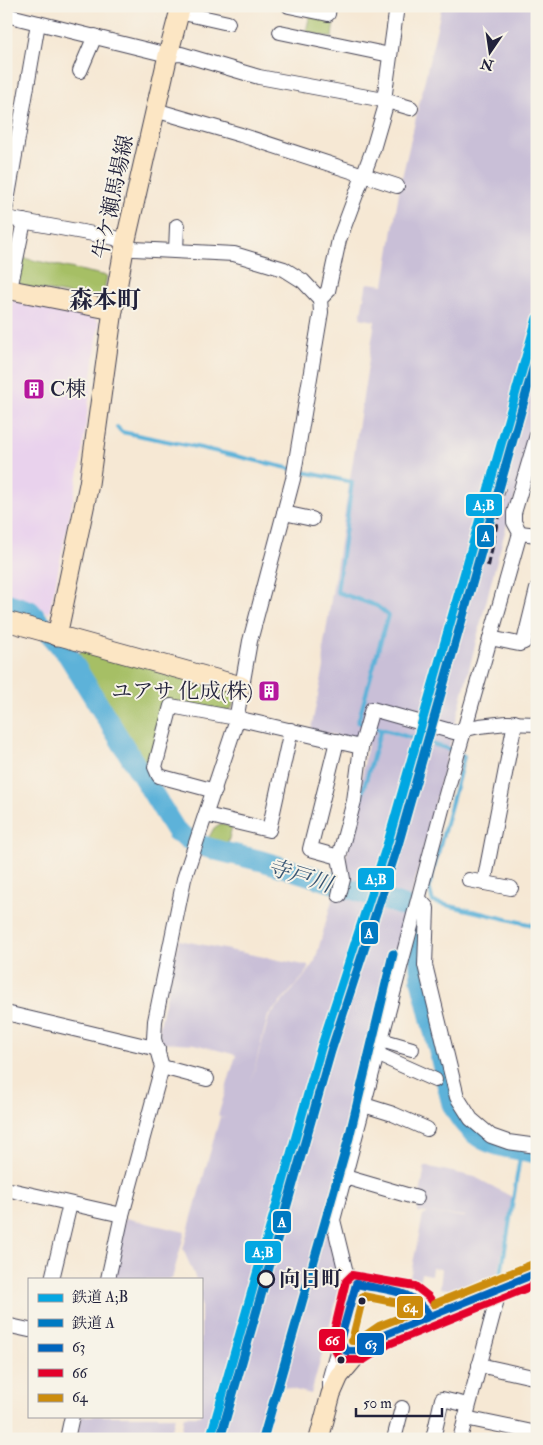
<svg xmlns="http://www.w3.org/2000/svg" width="543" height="1445" viewBox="0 0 543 1445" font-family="'IM FELL Double Pica','Noto Serif JP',serif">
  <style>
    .built { fill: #e9d2ed }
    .industrial { fill: #c9bfd7 }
    .green { fill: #a6bf65; stroke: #647050 }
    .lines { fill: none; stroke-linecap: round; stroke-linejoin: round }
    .stream { stroke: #5db2d9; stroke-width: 4 }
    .river { stroke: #5db2d9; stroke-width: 21 }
    .street-casing { stroke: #424052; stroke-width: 16 }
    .secondary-casing { stroke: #424052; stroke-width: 21 }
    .street { stroke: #fff; stroke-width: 14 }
    .secondary { stroke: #fce6c4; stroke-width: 19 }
    .rail { stroke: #22223b; stroke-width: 4; stroke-dasharray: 8 4; stroke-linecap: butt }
    .bus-1-casing { stroke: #f7f3e8; stroke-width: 11 }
    .bus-2-casing { stroke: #f7f3e8; stroke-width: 11 }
    .bus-3-casing { stroke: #f7f3e8; stroke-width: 11 }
    .bus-1 { stroke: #0065bd; stroke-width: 8 }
    .bus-2 { stroke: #e4002b; stroke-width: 8 }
    .bus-3 { stroke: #cc8c0c; stroke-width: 8 }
    .rail-1-casing { stroke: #f7f3e8; stroke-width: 12 }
    .rail-2-casing { stroke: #f7f3e8; stroke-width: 12 }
    .rail-1 { stroke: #05a7e2; stroke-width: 9 }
    .rail-2 { stroke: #007ac2; stroke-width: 9 }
    .stop-dot { fill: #f7f3e8; stroke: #22223b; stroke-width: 2.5 }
    .bus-dot { fill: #22223b; stroke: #f7f3e8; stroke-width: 2 }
    .labels { text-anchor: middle; stroke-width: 4; stroke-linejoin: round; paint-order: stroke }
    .street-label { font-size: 21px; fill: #22223b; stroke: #f7f3e8 }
    .poi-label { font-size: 21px; fill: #22223b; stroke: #f7f3e8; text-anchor: start }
    .stop-label { font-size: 21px; font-weight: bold; fill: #22223b; stroke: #f7f3e8; text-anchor: start }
    .water-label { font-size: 22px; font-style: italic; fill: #375472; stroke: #f7f3e8 }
    .quarter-label { font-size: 24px; font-weight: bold; fill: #22223b; stroke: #f7f3e8 }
    .line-badge { stroke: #f7f3e8; stroke-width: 2 }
    .badge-label { font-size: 14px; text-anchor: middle; font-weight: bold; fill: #fff }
  </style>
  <rect width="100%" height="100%" fill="#f7f3e8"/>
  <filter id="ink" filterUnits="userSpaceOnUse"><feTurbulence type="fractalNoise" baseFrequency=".02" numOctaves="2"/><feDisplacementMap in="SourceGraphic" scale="10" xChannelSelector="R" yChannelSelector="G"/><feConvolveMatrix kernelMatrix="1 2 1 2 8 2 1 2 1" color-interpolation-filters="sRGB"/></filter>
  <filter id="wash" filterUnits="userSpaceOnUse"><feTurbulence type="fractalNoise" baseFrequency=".0096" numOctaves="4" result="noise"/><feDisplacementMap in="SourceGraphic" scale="20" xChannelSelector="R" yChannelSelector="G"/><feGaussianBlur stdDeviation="1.12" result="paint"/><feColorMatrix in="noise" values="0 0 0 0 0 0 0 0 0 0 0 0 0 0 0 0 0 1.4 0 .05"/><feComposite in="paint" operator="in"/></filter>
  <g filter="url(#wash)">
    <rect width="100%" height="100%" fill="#f6e8d4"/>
    <polygon class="built" points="6,299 93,316 99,323 81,461 49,614 32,601 6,593"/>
    <g class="industrial">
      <polygon points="442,6 537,6 537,418 494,571 328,1224 337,1268 342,1280 311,1394 280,1386 264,1439 180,1439 184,1416 201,1416 201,1279 196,1279 183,1249 220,1117 226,1118 218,1116 236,1055 195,1044 161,1042 159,1030 179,940 309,966 304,976 268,1016 251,1082 269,1017 304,977 315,961 334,893 342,895 349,872 346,859 368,744 311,729 324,667 323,650 375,321 360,318 367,283 384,285 400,186"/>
      <polygon points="425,1166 475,1177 512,1197 498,1274 454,1290 440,1288 442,1269 432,1268 431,1275 421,1273 420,1284 409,1282 423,1216 428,1213 464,1217 468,1214 465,1216 417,1212"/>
      <polygon points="125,1218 185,1232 172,1279 111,1279"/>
      <polygon points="82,1416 175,1416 170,1439 76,1439"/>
    </g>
    <g class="green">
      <polygon points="310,14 334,19 332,38 306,32"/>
      <polygon points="23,258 107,276 103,295 96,299 21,286 18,279"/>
      <polygon points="83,650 231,688 235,695 232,708 226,712 167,700 151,762 143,762 75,656"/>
      <polygon points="220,824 232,827 227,846 207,841 214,828"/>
    </g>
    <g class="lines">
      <g class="stream">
        <polyline points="117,427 122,432 201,448 292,469"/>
        <polyline points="299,471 352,482 337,592 377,606 388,615 358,722 381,729 360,801"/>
        <polyline points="381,729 456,751"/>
        <polyline points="461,755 464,757 429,887 433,902 537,926"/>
        <polyline points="332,884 337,872"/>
        <polyline points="501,1274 521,1151"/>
      </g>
      <path class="river" d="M 6,603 L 30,611 L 68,655 L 176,831 C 201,851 233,853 262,861 C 313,876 363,893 413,909 L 418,914 L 421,934 L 419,954 L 421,980 L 452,1104 C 472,1145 497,1146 537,1153"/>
    </g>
  </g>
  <g filter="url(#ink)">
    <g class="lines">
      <g class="street-casing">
        <g id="street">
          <polyline points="289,6 328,14 329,6"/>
          <polyline points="179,12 228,23"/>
          <polyline points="6,15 168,55 181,54 259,77 384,100 411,108"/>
          <polyline points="280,32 390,55"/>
          <polyline points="80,71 95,36"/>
          <polyline points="155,110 241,135 397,186"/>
          <polyline points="6,207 38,23"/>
          <polyline points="6,218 115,238 134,249 234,254 284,269 303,281 320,299"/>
          <polyline points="176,251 177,226"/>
          <polyline points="10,289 24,221"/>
          <polyline points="284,513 312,519"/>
          <polyline points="520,533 537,535"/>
          <polyline points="490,638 519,644 524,642 537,589"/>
          <polyline points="337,741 310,849 339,857"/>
          <polyline points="215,791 159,776 155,767 171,706 236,718 361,747 372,709 454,732 479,726 507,723 537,724"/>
          <polyline points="206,815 269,830 291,730"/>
          <polyline points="469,880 511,888"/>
          <polyline points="484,883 515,722"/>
          <polyline points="339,895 343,879 339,857 354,801 361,747"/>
          <polyline points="419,899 427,908 425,965 457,1097 471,1119 491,1136 508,1142 537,1146"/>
          <polyline points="6,1013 158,1049"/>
          <polyline points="381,1040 412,1049"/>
          <polyline points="377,1054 435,1080"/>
          <polyline points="162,1067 207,1079"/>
          <polyline points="364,1105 393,1114 427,1129"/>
          <polyline points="345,1177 417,1198"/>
          <polyline points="6,1189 122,1215"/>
          <polyline points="52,1279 70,1204"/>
          <polyline points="108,1279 122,1215 162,1067 154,1039 155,1021 184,879 235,726 250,641 293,479 321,312 320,299 328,291 339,240 373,149 385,108 384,100 397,6"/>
          <polyline points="356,1284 348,1281 333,1220 445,798 520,533 514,522 514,513 537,435"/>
          <polyline points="6,1325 29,1330"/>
          <polyline points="479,1365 537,1378"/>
          <polyline points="330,1390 330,1377 356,1284 412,1296 422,1304 430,1316"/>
          <polyline points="465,1418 537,1433"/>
          <polyline points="67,1439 72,1416"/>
          <polyline points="394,1439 402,1408"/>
          <polyline points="433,1439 442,1399 468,1405"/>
          <polyline points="460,1439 500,1288"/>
        </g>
      </g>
      <g class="secondary-casing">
        <g id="secondary">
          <polyline points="6,289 113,310"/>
          <polyline points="6,621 241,686"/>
          <polyline points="57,636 89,484 113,310 125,244 168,55 181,6"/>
          <polyline points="340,1341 346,1351 360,1351"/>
          <polyline points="319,1439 331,1394 339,1376 360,1351 384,1335 537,1273"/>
        </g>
      </g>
      <use href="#street" class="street"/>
      <use href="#secondary" class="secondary"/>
      <g class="rail">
        <polyline points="488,566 506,477"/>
        <polyline points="449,629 488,517"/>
      </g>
      <g class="bus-1-casing">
        <path id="bus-1" d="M 430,1316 C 412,1288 387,1291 356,1284 L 340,1341 L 346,1351 L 360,1351 L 384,1335 L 537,1273"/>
      </g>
      <g class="bus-2-casing">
        <polyline id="bus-2" points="434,1304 429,1297 415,1286 352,1275 346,1281 331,1344 341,1360 364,1360 389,1344 537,1284"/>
      </g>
      <g class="bus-3-casing">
        <g id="bus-3">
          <polygon points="363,1296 408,1305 415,1312 379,1326 357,1341 352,1341"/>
          <polyline points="434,1304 533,1264"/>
        </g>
      </g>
      <use href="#bus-1" class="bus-1"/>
      <use href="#bus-2" class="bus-2"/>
      <use href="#bus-3" class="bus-3"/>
      <g class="rail-1-casing">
        <polyline id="rail-1" points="210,1439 321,1048 388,842 537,318"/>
      </g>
      <g class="rail-2-casing">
        <g id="rail-2">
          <polyline points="220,1439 331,1051 398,845 537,355"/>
          <polyline points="263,1439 349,1138 393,954"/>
        </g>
      </g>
      <use href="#rail-1" class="rail-1"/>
      <use href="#rail-2" class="rail-2"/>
    </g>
  </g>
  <defs>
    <g id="building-square" transform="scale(1.125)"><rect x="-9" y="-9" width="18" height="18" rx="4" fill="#b5179e" stroke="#f7f3e8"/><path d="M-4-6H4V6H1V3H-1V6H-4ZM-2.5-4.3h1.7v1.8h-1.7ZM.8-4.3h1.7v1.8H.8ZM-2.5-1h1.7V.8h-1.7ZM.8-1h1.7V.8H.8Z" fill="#fff"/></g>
  </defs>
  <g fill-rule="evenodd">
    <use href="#building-square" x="34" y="389"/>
    <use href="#building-square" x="269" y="691"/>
  </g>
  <circle class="stop-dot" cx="266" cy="1279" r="8"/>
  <g class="bus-dot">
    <circle cx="362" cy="1301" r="4.5"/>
    <circle cx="341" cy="1360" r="4.5"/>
  </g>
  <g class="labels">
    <g class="street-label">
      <text transform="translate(113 197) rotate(-78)" y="7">牛ケ瀬馬場線</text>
    </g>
    <g class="poi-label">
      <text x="50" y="396">C棟</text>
      <text x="253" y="698" text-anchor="end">ユアサ 化成(株)</text>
    </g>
    <g class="stop-label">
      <text x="279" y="1286">向日町</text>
    </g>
    <g class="water-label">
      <text transform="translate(300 875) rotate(17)" y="8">寺戸川</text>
    </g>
    <g class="quarter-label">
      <text x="105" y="308">森本町</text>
    </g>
  </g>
  <g class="line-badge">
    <rect x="465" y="493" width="38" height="24" rx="5" fill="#05a7e2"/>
    <rect x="476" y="524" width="19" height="24" rx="5" fill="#007ac2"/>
    <rect x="357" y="867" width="38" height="24" rx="5" fill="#05a7e2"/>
    <rect x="360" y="921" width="19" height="24" rx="5" fill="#007ac2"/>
    <rect x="272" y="1210" width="20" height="24" rx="5" fill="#007ac2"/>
    <rect x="244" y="1240" width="38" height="24" rx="5" fill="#05a7e2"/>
    <rect x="396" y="1295" width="28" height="24" rx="5" fill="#cc8c0c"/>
    <rect x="318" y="1328" width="28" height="24" rx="5" fill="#e4002b"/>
    <rect x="356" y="1332" width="29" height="24" rx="5" fill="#0065bd"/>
  </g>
  <g class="badge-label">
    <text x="484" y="510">A;B</text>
    <text x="486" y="541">A</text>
    <text x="376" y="884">A;B</text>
    <text x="369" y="938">A</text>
    <text x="282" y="1227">A</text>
    <text x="263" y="1257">A;B</text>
    <text x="410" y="1312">64</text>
    <text x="332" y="1345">66</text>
    <text x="371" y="1349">63</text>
  </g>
  <rect width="543" height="1445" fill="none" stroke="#f7f3e8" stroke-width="25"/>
  <rect x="28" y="1278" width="175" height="140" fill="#f7f3e8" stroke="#a29fa3"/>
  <rect x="38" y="1294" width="25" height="8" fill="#05a7e2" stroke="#a29fa3"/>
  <text x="72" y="1302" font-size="15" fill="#22223b">鉄道 A;B</text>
  <rect x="38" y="1319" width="25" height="8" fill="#007ac2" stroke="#a29fa3"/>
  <text x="72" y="1328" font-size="15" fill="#22223b">鉄道 A</text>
  <rect x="38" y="1344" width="25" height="8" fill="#0065bd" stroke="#a29fa3"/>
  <text x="72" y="1352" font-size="15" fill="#22223b">63</text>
  <rect x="38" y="1369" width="25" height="8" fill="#e4002b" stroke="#a29fa3"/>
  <text x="72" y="1378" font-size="15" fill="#22223b">66</text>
  <rect x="38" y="1394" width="25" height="8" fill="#cc8c0c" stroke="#a29fa3"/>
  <text x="72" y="1402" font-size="15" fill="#22223b">64</text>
  <g transform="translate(490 52) rotate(193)" stroke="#f7f3e8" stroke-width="4" paint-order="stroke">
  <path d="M0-4L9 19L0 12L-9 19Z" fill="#22223b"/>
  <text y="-8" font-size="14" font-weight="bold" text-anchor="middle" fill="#22223b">N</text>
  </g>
  <path d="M356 1408v8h86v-8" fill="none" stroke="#22223b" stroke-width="2.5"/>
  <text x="363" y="1408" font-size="15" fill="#22223b" stroke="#f7f3e8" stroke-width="4" paint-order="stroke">50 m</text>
</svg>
